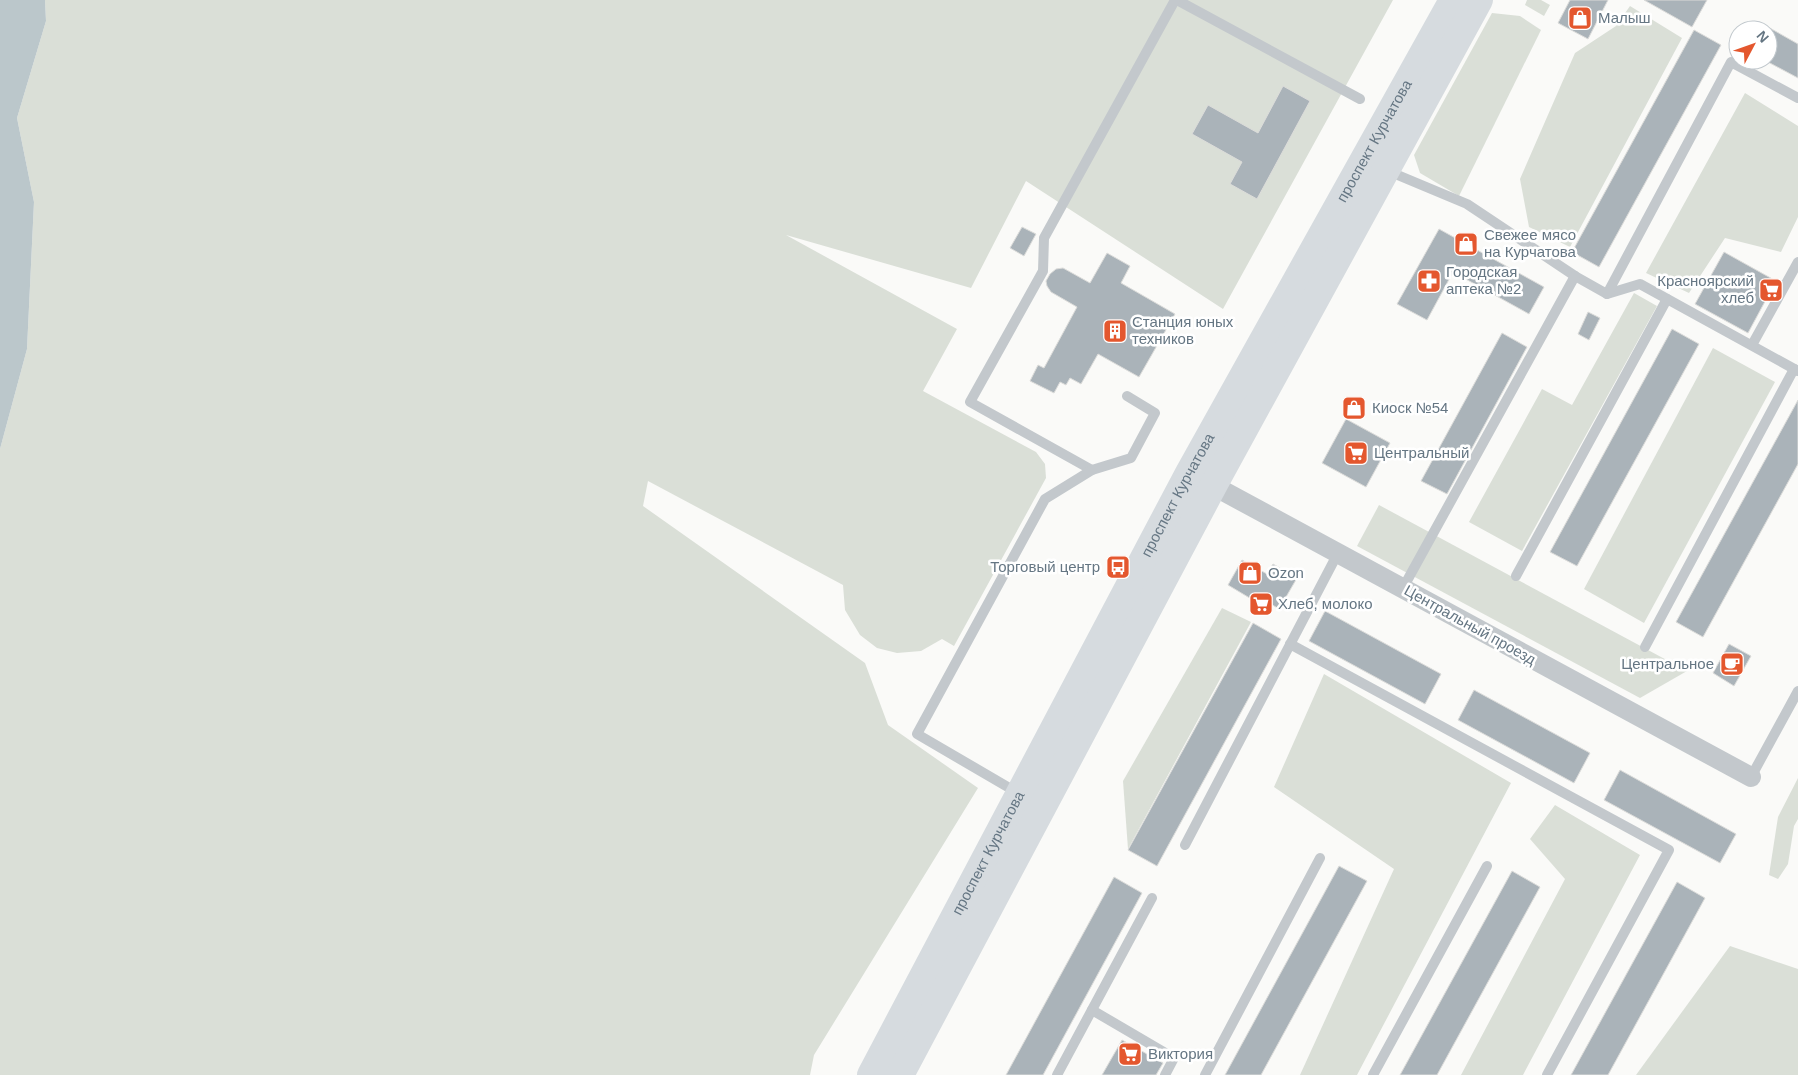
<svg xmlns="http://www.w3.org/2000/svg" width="1798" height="1075" viewBox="0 0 1798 1075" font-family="Helvetica,sans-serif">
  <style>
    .green { fill: #dadfd7 }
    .water { fill: #bbc7cb }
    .building { fill: #aab3b9; stroke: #dcdcda }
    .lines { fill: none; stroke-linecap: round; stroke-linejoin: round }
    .service { stroke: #c3c8cc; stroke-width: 10 }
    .minor { stroke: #c3c8cc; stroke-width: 20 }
    .secondary { stroke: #d6dbdf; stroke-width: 28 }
    .labels { text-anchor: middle; stroke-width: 5; stroke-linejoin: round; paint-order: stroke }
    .poi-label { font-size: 15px; fill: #657683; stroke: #fff; text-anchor: start }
    .street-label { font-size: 15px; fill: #657683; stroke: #fff }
  </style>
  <rect width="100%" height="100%" fill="#fafaf8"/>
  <g class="green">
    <polygon points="45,0 1393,0 1223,309 1026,181 971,288 786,235 957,329 923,391 1036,452 1045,464 1046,478 954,646 942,639 921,651 897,653 877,648 860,635 845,610 843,585 648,481 643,506 865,663 888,725 978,788 814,1055 810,1075 0,1075 0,449 27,349 34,202 17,118 46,21"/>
    <polygon points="1527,0 1541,0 1550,5 1544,16 1525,5"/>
    <polygon points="1630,6 1682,38 1570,247 1529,227 1520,179 1575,53 1616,26"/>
    <polygon points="1492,13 1520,16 1541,30 1459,196 1420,173 1414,155"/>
    <polygon points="1745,93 1798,126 1798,217 1781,252 1725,238 1689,293 1646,273"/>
    <polygon points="1634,293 1657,306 1522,551 1469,522 1542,389 1572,405"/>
    <polygon points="1713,348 1775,382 1644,623 1584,589"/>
    <polygon points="1379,505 1687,671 1640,698 1357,546"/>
    <polygon points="1222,608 1251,622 1128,849 1123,781"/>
    <polygon points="1324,674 1511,783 1357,1075 1300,1075 1394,869 1274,787"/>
    <polygon points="1798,778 1798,819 1794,826 1788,864 1778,879 1769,875 1778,817"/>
    <polygon points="1555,805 1640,855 1523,1075 1461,1075 1565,879 1530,839"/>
    <polygon points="1730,946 1798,969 1798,1075 1636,1075"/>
  </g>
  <polygon class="water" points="0,0 45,0 46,21 17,118 34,202 27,349 0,449"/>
  <g class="building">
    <polygon points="1570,0 1608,0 1588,39 1558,23"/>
    <polygon points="1644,0 1707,0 1692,27"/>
    <polygon points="1768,27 1798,44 1798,78 1768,62"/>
    <polygon points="1694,30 1721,45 1599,267 1572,252"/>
    <polygon points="1283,86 1310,101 1257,199 1230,184 1242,162 1192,134 1208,105 1258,133"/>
    <polygon points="1022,227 1036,234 1024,256 1010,248"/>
    <polygon points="1439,229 1544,287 1529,314 1453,272 1427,320 1397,304"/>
    <polygon points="1724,252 1776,281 1748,333 1695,304"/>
    <polygon points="1107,253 1130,266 1121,283 1175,314 1139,377 1098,354 1081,384 1070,378 1066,385 1060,382 1054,393 1030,381 1038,365 1044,368 1077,307 1051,292 1047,286 1046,281 1050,274 1056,269 1063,268 1090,283"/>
    <polygon points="1588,312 1600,318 1589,340 1578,334"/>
    <polygon points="1672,329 1699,344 1577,566 1550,552"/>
    <polygon points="1502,333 1527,347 1447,494 1421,481"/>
    <polygon points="1798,400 1798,464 1703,637 1676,622"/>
    <polygon points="1346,419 1390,443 1366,487 1322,463"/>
    <polygon points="1242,560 1267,574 1273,564 1297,578 1279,609 1271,604 1268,609 1228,585"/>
    <polygon points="1325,611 1441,674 1425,704 1309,641"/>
    <polygon points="1253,623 1281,639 1157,866 1128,850"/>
    <polygon points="1729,644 1751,656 1734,686 1713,673"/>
    <polygon points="1474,690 1590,753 1574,783 1458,720"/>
    <polygon points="1620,770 1736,834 1720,863 1604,800"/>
    <polygon points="1339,866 1367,881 1261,1075 1225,1075"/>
    <polygon points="1512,871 1540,887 1437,1075 1400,1075"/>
    <polygon points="1114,877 1142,893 1043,1075 1006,1075"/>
    <polygon points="1677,882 1705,898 1608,1075 1571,1075"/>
    <polygon points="1122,1040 1163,1063 1156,1075 1102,1075"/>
  </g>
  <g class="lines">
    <g class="service">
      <polyline points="1177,0 1360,99"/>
      <polyline points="1388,171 1467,204 1575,276 1607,294 1640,284 1798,371"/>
      <polyline points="1607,294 1731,62 1798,98"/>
      <polyline points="1752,345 1798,262"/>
      <polyline points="1092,470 970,402 1043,271 1044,238 1175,0"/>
      <polyline points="1516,576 1667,299"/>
      <polyline points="1403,588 1575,276"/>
      <polyline points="1290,644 1669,850 1547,1075"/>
      <polyline points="1645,647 1794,369"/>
      <polyline points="1751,777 1798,691"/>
      <polyline points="1018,793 917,734 1045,499 1092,470 1131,458 1155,413 1127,396"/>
      <polyline points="1185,845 1338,553"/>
      <polyline points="1092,1010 1174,1058 1165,1075"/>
      <polyline points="1057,1075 1152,898"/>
      <polyline points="1205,1075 1320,858"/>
      <polyline points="1373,1075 1487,866"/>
    </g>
    <polyline class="minor" points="1201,479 1751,777"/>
    <g class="secondary">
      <path id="s1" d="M 871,1075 L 1189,473 L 1453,0"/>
      <polyline points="900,1075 1213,486 1479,0"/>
    </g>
  </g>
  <defs>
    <g id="shop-square" transform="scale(1.25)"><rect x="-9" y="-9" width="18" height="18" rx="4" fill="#e4572e" stroke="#fff"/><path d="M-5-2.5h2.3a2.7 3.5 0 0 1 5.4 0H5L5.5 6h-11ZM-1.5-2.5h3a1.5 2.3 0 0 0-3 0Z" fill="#fff"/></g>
    <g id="pharmacy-square" transform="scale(1.25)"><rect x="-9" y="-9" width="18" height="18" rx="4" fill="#e4572e" stroke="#fff"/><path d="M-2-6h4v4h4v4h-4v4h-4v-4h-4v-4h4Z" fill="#fff"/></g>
    <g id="supermarket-square" transform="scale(1.25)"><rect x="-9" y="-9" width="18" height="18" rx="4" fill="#e4572e" stroke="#fff"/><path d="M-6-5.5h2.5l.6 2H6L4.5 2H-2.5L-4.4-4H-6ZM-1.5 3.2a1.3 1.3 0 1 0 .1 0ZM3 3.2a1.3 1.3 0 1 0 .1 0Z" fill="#fff"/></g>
    <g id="building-square" transform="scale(1.25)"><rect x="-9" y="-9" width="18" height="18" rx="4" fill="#e4572e" stroke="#fff"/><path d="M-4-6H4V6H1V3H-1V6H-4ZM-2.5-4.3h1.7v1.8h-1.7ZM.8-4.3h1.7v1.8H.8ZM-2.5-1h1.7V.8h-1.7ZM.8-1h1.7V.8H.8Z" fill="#fff"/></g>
    <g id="bus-square" transform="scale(1.25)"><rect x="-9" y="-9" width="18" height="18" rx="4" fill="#e4572e" stroke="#fff"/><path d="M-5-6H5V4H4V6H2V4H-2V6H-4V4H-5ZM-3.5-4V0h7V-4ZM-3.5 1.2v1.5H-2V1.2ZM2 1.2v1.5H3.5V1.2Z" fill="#fff"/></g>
    <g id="cafe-square" transform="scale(1.25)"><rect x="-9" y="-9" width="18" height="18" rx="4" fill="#e4572e" stroke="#fff"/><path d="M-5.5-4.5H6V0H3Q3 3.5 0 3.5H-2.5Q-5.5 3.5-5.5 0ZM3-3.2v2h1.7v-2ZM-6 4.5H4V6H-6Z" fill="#fff"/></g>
  </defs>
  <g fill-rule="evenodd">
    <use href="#shop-square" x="1580" y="18"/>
    <use href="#shop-square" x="1466" y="244"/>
    <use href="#pharmacy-square" x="1429" y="281"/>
    <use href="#supermarket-square" x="1771" y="290"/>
    <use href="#building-square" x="1115" y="331"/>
    <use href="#shop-square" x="1354" y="408"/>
    <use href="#supermarket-square" x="1356" y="453"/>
    <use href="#bus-square" x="1118" y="567"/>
    <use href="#shop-square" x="1250" y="573"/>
    <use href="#supermarket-square" x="1261" y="604"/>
    <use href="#cafe-square" x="1732" y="664"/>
    <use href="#supermarket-square" x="1130" y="1054"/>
  </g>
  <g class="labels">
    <g class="poi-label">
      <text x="1598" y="23">Малыш</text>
      <text x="1484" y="240">Свежее мясо<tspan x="1484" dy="17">на Курчатова</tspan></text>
      <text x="1446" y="277">Городская<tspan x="1446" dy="17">аптека №2</tspan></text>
      <text x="1754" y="286" text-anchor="end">Красноярский<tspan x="1754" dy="17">хлеб</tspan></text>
      <text x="1132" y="327">Станция юных<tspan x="1132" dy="17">техников</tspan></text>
      <text x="1372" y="413">Киоск №54</text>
      <text x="1374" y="458">Центральный</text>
      <text x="1100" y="572" text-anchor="end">Торговый центр</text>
      <text x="1268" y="578">Ozon</text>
      <text x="1278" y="609">Хлеб, молоко</text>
      <text x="1714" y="669" text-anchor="end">Центральное</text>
      <text x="1148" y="1059">Виктория</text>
    </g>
    <g class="street-label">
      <text dy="5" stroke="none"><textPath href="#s1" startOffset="1061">проспект Курчатова</textPath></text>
      <text dy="5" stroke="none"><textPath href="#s1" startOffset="656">проспект Курчатова</textPath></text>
      <text transform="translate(1470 625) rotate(29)" y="5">Центральный проезд</text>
      <text dy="5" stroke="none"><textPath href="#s1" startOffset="251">проспект Курчатова</textPath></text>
    </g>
  </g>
  <g transform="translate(1753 45) rotate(49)"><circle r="24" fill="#ffffff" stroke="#c1c8cd"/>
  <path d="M0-4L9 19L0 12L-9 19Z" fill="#e4572e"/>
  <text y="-8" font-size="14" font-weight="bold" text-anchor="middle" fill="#657683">N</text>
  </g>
</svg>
